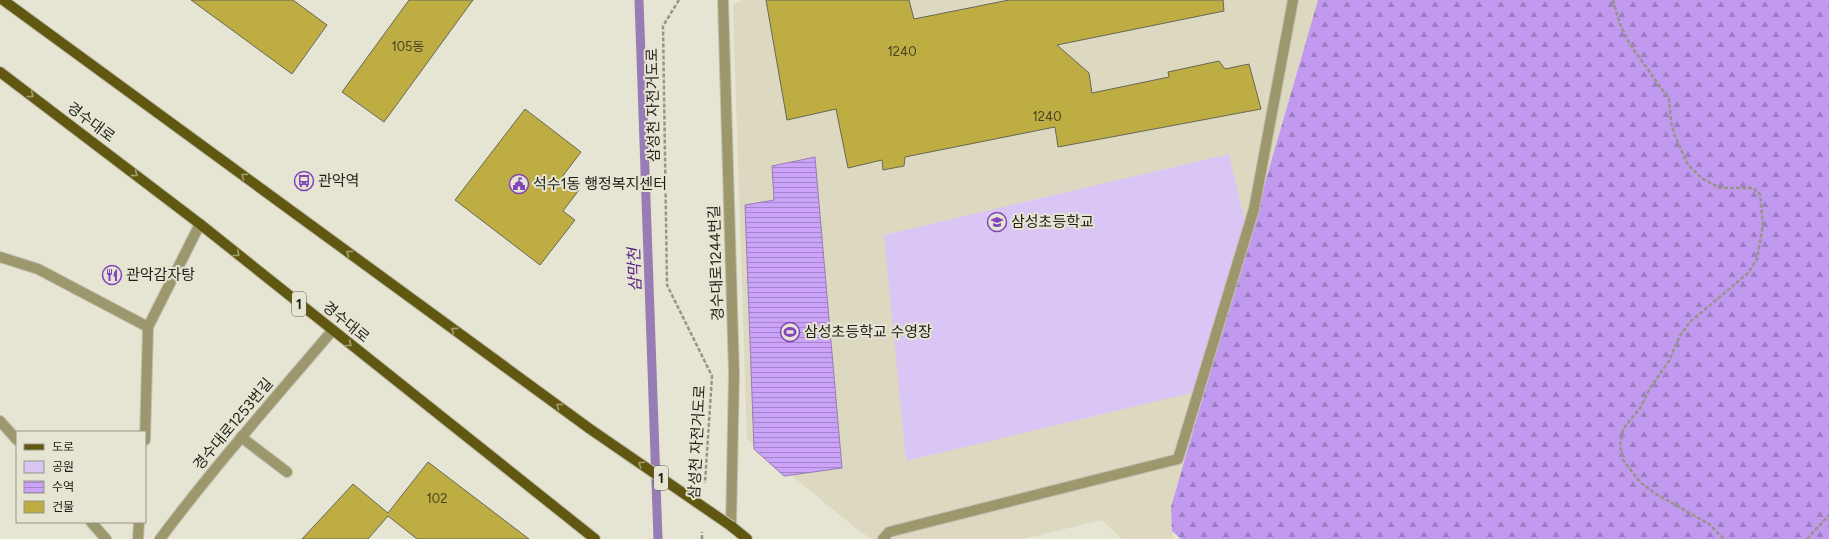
<svg xmlns="http://www.w3.org/2000/svg" width="1829" height="539" viewBox="0 0 1829 539" font-family="Figtree,'Noto Sans KR',sans-serif">
  <style>
    .built { fill: #ddd9c0 }
    .forest { fill: url(#forest-firs) }
    .park { fill: #dac6f5 }
    .water { fill: url(#water-rules); stroke: #987cb6 }
    .lines { fill: none; stroke-linecap: round; stroke-linejoin: round }
    .stream { stroke: #987cb6; stroke-width: 9 }
    .building { fill: #bdad43; stroke: #696757 }
    .lane-casing { stroke: #c2c1b1; stroke-width: 12 }
    .street-casing { stroke: #c2c1b1; stroke-width: 12 }
    .primary-casing { stroke: #c2c1b1; stroke-width: 12 }
    .path { stroke: #979588; stroke-width: 2.5; stroke-dasharray: 4 2; stroke-linecap: butt }
    .lane { stroke: #9d976e; stroke-width: 10 }
    .street { stroke: #9d976e; stroke-width: 10 }
    .primary { stroke: #605711; stroke-width: 10 }
    .primary-bridge-casing { stroke: #c2c1b1; stroke-width: 12; stroke-linecap: butt }
    .primary-bridge { stroke: #605711; stroke-width: 10 }
    .oneway { stroke: #a39e72 }
    .labels { text-anchor: middle; stroke-width: 4; stroke-linejoin: round; paint-order: stroke }
    .number-label { font-size: 13px; fill: #474224 }
    .shield { fill: #e6e4d2; stroke: #5b5a50; stroke-width: 1 }
    .shield-label { font-size: 14px; font-weight: bold; fill: #201f19 }
    .street-label { font-size: 15px; fill: #201f19; stroke: #e6e4d2 }
    .poi-label { font-size: 15px; fill: #201f19; stroke: #e6e4d2; text-anchor: start }
    .water-label { font-size: 16px; font-style: italic; fill: #551f82; stroke: #e6e4d2 }
  </style>
  <defs>
    <pattern id="forest-firs" width="22" height="20" patternUnits="userSpaceOnUse"><rect width="22" height="20" fill="#c19af0"/><path d="M5 1l3.5 6h-7zM16 11l3.5 6h-7z" fill="#9c7dc2"/></pattern>
    <pattern id="water-rules" width="6" height="5" patternUnits="userSpaceOnUse"><rect width="6" height="5" fill="#cba4fa"/><path d="M0 2.5h6" fill="none" stroke="#a485ca"/></pattern>
  </defs>
  <rect width="100%" height="100%" fill="#e6e4d2"/>
  <polygon class="built" points="742,0 1318,0 1171,507 1173,539 1122,539 1102,520 1023,539 872,539 858,530 747,439 733,5"/>
  <polygon class="forest" points="1318,0 1829,0 1829,539 1181,539 1172,531 1171,507"/>
  <polygon class="park" points="1229,154 1246,227 1195,392 906,461 884,235"/>
  <polygon class="water" points="815,157 842,468 784,476 754,449 745,205 774,200 772,166"/>
  <g class="lines">
    <polyline class="stream" points="639,0 658,539"/>
  </g>
  <g class="building">
    <polygon points="191,0 293,0 327,25 292,74"/>
    <polygon points="409,0 473,0 384,122 342,92"/>
    <polygon points="766,0 909,0 914,19 1009,0 1223,0 1224,11 1057,45 1089,73 1092,93 1169,77 1168,72 1219,61 1225,69 1249,64 1261,109 1058,147 1055,127 905,157 904,166 883,170 882,160 848,168 836,109 787,120"/>
    <polygon points="525,109 581,152 562,177 579,190 563,211 575,220 540,265 455,200"/>
    <polygon points="428,462 529,539 417,539 388,516 368,539 302,539 353,484 388,513"/>
  </g>
  <g class="lines">
    <g class="lane-casing">
      <g id="lane">
        <polyline points="0,257 38,269 148,327"/>
        <polyline points="145,440 148,327 200,224"/>
        <polyline points="138,539 139,522"/>
        <polyline points="883,539 889,532 1178,459 1254,209 1293,0"/>
      </g>
    </g>
    <g class="street-casing">
      <g id="street">
        <polyline points="723,0 734,374 731,526"/>
        <polyline points="0,421 17,440"/>
        <polyline points="241,437 287,472"/>
        <polyline points="91,522 106,539"/>
        <path d="M 160,539 C 214,467 274,399 332,331"/>
      </g>
    </g>
    <g class="primary-casing">
      <g id="primary">
        <polyline points="3,0 590,429"/>
        <polyline points="0,72 200,224 595,539"/>
        <polyline points="731,526 747,539"/>
      </g>
    </g>
    <g class="path">
      <polyline points="679,0 663,26 667,285 712,376 705,483"/>
      <polyline points="1613,0 1620,24 1629,43 1669,99 1671,122 1675,136 1688,165 1703,179 1720,188 1753,188 1760,194 1763,225 1757,259 1748,273 1690,322 1680,336 1669,361 1650,388 1640,408 1623,429 1620,445 1623,460 1640,482 1656,494 1709,524 1724,539"/>
      <polyline points="702,539 702,532"/>
      <polyline points="1807,539 1829,515"/>
    </g>
    <use href="#lane" class="lane"/>
    <use href="#street" class="street"/>
    <use href="#primary" class="primary"/>
    <g class="primary-bridge-casing">
      <polyline id="primary-bridge" points="590,429 731,526"/>
    </g>
    <use href="#primary-bridge" class="primary-bridge"/>
  </g>
  <defs><path id="oneway-chevron" d="M-2-3.5L2.5 0L-2 3.5" fill="none" stroke-width="1.6" stroke-linecap="round" stroke-linejoin="round"/></defs>
  <g class="oneway">
    <use href="#oneway-chevron" transform="translate(31 95) rotate(37)"/>
    <use href="#oneway-chevron" transform="translate(135 174) rotate(37)"/>
    <use href="#oneway-chevron" transform="translate(244 176) rotate(-144)"/>
    <use href="#oneway-chevron" transform="translate(349 253) rotate(-144)"/>
    <use href="#oneway-chevron" transform="translate(237 254) rotate(39)"/>
    <use href="#oneway-chevron" transform="translate(454 330) rotate(-144)"/>
    <use href="#oneway-chevron" transform="translate(349 344) rotate(38)"/>
    <use href="#oneway-chevron" transform="translate(559 406) rotate(-144)"/>
    <use href="#oneway-chevron" transform="translate(641 464) rotate(-146)"/>
  </g>
  <defs>
    <g id="bus-ring" transform="scale(1)"><circle r="9.5" fill="#e6e4d2" stroke="#8144ba" stroke-width="1.5"/><path d="M-5-6H5V4H4V6H2V4H-2V6H-4V4H-5ZM-3.5-4V0h7V-4ZM-3.5 1.2v1.5H-2V1.2ZM2 1.2v1.5H3.5V1.2Z" fill="#8144ba"/></g>
    <g id="civic-ring" transform="scale(1)"><circle r="9.5" fill="#e6e4d2" stroke="#8144ba" stroke-width="1.5"/><path d="M-.6-6.5H3V-4.5H.6V-3L4-1V1h2V6H-6V1h2V-1L-.6-3ZM-1.2 2.5V6h2.4V2.5Z" fill="#8144ba"/></g>
    <g id="school-ring" transform="scale(1)"><circle r="9.5" fill="#e6e4d2" stroke="#8144ba" stroke-width="1.5"/><path d="M0-5L7-2L0 1L-7-2ZM-4 1L0 2.5L4 1V4Q0 6-4 4Z" fill="#8144ba"/></g>
    <g id="restaurant-ring" transform="scale(1)"><circle r="9.5" fill="#e6e4d2" stroke="#8144ba" stroke-width="1.5"/><path d="M-5-6h1v4h1v-4h1v4h1v-4h1v5L-1.5 .5V6h-2V.5L-5-1ZM5-6V6H3V1.5H1.5Q1.5-4 5-6Z" fill="#8144ba"/></g>
    <g id="stadium-ring" transform="scale(1)"><circle r="9.5" fill="#e6e4d2" stroke="#8144ba" stroke-width="1.5"/><path d="M0-5a6.5 5 0 1 0 0 10a6.5 5 0 1 0 0-10ZM-3.5-1.8h7v3.6h-7Z" fill="#8144ba"/></g>
  </defs>
  <g fill-rule="evenodd">
    <use href="#bus-ring" x="304" y="181"/>
    <use href="#civic-ring" x="519" y="184"/>
    <use href="#school-ring" x="997" y="222"/>
    <use href="#restaurant-ring" x="112" y="275"/>
    <use href="#stadium-ring" x="790" y="332"/>
  </g>
  <g class="labels">
    <g class="number-label">
      <text x="408" y="51">105동</text>
      <text x="902" y="56">1240</text>
      <text x="1047" y="121">1240</text>
      <text x="437" y="503">102</text>
    </g>
    <g class="shield">
      <rect x="292" y="292" width="14" height="24" rx="3"/>
      <rect x="654" y="466" width="14" height="24" rx="3"/>
    </g>
    <g class="shield-label">
      <text x="299" y="309">1</text>
      <text x="661" y="483">1</text>
    </g>
    <g class="street-label">
      <text transform="translate(653 105) rotate(-91)" y="5">삼성천 자전거도로</text>
      <text transform="translate(91 122) rotate(37)" y="5">경수대로</text>
      <text transform="translate(716 263) rotate(-92)" y="5">경수대로1244번길</text>
      <text transform="translate(346 322) rotate(39)" y="5">경수대로</text>
      <text transform="translate(233 424) rotate(-50)" y="5">경수대로1253번길</text>
      <text transform="translate(697 442) rotate(-87)" y="5">삼성천 자전거도로</text>
    </g>
    <g class="poi-label">
      <text x="318" y="186">관악역</text>
      <text x="533" y="189">석수1동 행정복지센터</text>
      <text x="1011" y="227">삼성초등학교</text>
      <text x="126" y="280">관악감자탕</text>
      <text x="804" y="337">삼성초등학교 수영장</text>
    </g>
    <g class="water-label">
      <text transform="translate(634 270) rotate(-92)" y="6">삼막천</text>
    </g>
  </g>
  <rect x="16" y="431" width="130" height="92" fill="#e6e4d2" stroke="#979588"/>
  <rect x="24" y="444" width="20" height="6" fill="#605711" stroke="#979588"/>
  <text x="52" y="451" font-size="12" fill="#201f19">도로</text>
  <rect x="24" y="461" width="20" height="12" fill="#dac6f5" stroke="#979588"/>
  <text x="52" y="471" font-size="12" fill="#201f19">공원</text>
  <rect x="24" y="481" width="20" height="12" fill="url(#water-rules)" stroke="#979588"/>
  <text x="52" y="491" font-size="12" fill="#201f19">수역</text>
  <rect x="24" y="501" width="20" height="12" fill="#bdad43" stroke="#979588"/>
  <text x="52" y="511" font-size="12" fill="#201f19">건물</text>
</svg>
